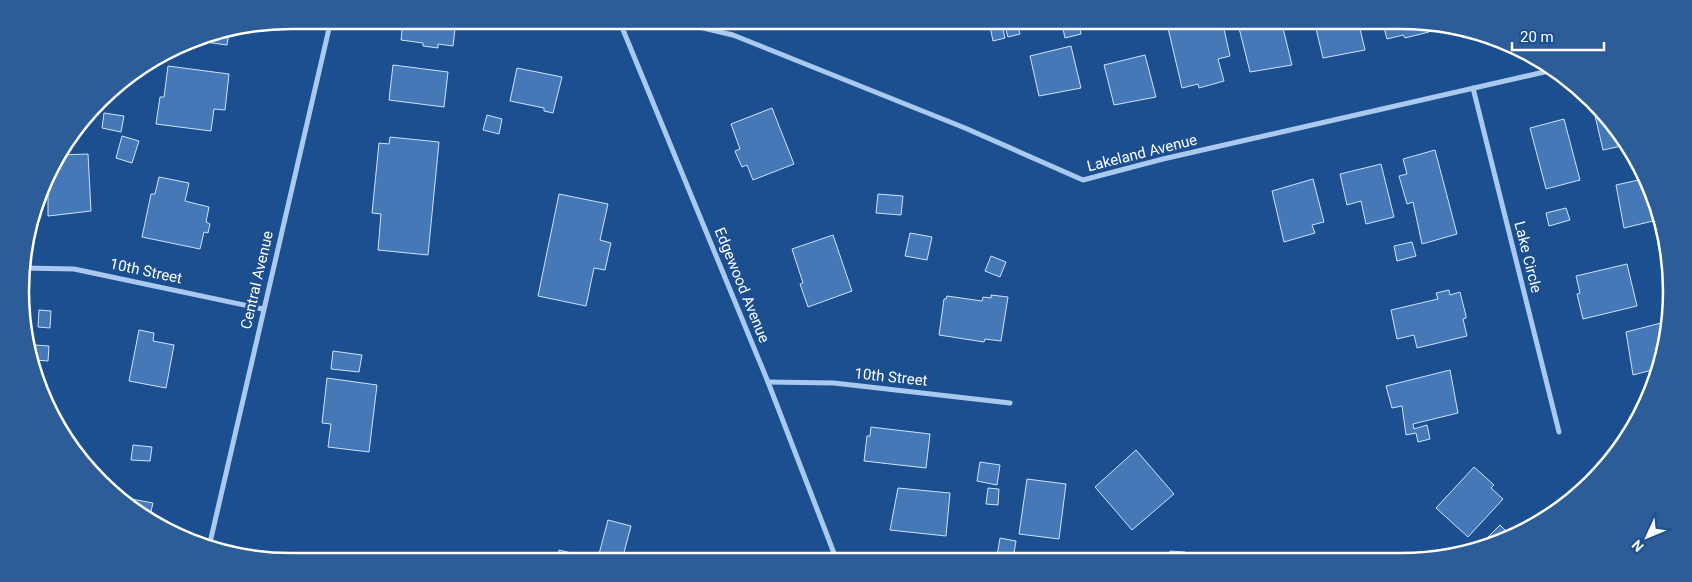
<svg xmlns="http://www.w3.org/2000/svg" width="1692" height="582" viewBox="0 0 1692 582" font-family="Roboto,sans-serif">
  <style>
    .building { fill: #4478b7; stroke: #cfe3fa }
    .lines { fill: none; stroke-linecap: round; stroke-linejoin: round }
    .minor { stroke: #a9c9ee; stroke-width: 5 }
    .labels { text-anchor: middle; stroke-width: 5; stroke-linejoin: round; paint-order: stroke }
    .street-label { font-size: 15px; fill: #fff; stroke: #1b4f8f }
    .rim { fill: none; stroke: #fff; stroke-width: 2.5 }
  </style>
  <rect width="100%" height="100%" fill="#1b4f8f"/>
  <g class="building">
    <polygon points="403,20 456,20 453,46 438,44 438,48 423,46 423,43 401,40"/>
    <polygon points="1001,20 1005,38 993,41 989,22"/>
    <polygon points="1005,20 1017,20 1017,22 1005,24"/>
    <polygon points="1061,20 1078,20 1081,34 1065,38"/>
    <polygon points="1202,20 1222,20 1230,56 1218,59 1224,81 1199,88 1198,84 1182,88 1168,28"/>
    <polygon points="1237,20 1281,20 1292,65 1250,72"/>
    <polygon points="1314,20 1358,20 1365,50 1323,58"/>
    <polygon points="1382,20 1427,23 1429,32 1405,38 1403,35 1387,39"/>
    <polygon points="1018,26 1020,34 1008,37 1006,30"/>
    <polygon points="229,32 227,45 190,40"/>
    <polygon points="1071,46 1081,88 1039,96 1030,56"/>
    <polygon points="1145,55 1156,97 1114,105 1104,65"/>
    <polygon points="393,65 448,72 444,107 389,100"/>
    <polygon points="168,66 229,74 225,110 214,109 211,131 156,124 160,97 164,97"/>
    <polygon points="517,68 562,77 553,113 544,111 544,108 510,101"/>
    <polygon points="1593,107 1626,145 1603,150"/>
    <polygon points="772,108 794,164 753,180 747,165 742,167 737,156 735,151 740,149 731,124"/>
    <polygon points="104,113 124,116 121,132 102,128"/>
    <polygon points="487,115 502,119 499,134 483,130"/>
    <polygon points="1564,119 1580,180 1546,189 1530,128"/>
    <polygon points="122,136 139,141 132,163 116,158"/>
    <polygon points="390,137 439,142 428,255 378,250 381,214 372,213 379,143 389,144"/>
    <polygon points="1435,150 1457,234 1422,244 1413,202 1407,204 1399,176 1407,174 1403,159"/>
    <polygon points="88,154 91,211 48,216 48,171 60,155"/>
    <polygon points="1381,164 1394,217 1366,224 1361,201 1347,205 1340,174"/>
    <polygon points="159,177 189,183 185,201 209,207 206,222 210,224 208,233 204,232 200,249 142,237 151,194 155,194"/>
    <polygon points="1313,179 1324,222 1312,225 1315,233 1284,242 1272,191"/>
    <polygon points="1643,179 1657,220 1624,228 1616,185"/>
    <polygon points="559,194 608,204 600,240 611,243 605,270 594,268 586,306 538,296"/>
    <polygon points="878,194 903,196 901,215 876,213"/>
    <polygon points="1566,208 1570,220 1549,226 1546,213"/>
    <polygon points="910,233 932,237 927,260 905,256"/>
    <polygon points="833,235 852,291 808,307 800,284 803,283 792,249"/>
    <polygon points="1412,242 1416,256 1397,261 1394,246"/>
    <polygon points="991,256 1006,262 1000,277 985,271"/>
    <polygon points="1627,264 1637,306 1583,319 1577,294 1580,293 1576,276"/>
    <polygon points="1449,290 1450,295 1460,292 1466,316 1466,318 1463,319 1467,336 1417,348 1414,335 1397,339 1391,310 1438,299 1436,293"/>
    <polygon points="991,295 1008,297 1001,341 985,339 984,342 939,335 944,299 946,299 947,296 982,301 983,297 991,298"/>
    <polygon points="39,310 51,311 50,328 38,327"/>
    <polygon points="1665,322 1663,361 1660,368 1633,375 1626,332"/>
    <polygon points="139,330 154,333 153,341 174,345 166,388 129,381"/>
    <polygon points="35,345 49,346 48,361 35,360"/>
    <polygon points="333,351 362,355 359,372 331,369"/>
    <polygon points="1450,370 1458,413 1413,424 1414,429 1427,425 1430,439 1418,442 1416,433 1406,435 1402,406 1392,408 1386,386"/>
    <polygon points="327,378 377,385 369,452 328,447 331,424 322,423"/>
    <polygon points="871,427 930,434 926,468 864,461 867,436 870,436"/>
    <polygon points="133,445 152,447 150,461 131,460"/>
    <polygon points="1136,450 1174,494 1132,530 1095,487"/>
    <polygon points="980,462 1000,465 997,485 977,481"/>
    <polygon points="1474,467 1494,485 1491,488 1503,499 1468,537 1436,508"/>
    <polygon points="1027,479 1066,484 1059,539 1019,534"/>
    <polygon points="898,488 950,493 946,536 890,530"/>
    <polygon points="988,488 999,489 998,505 986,504"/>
    <polygon points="121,497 153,503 149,520 140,516"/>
    <polygon points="608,520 631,526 622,560 599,554"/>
    <polygon points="1500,525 1512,537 1485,545 1483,542"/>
    <polygon points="1000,538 1016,541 1013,559 997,556"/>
    <polygon points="559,550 579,555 578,561 542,561 543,558 557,561"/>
    <polygon points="1170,551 1185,552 1185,560 1170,560"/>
    <rect x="720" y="554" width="21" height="7"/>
    <polygon points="1192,554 1212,556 1211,560 1191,560"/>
  </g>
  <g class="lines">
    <g class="minor">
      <polyline points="619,20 768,382 837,561"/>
      <polyline points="669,20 733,35 965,128 1083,180 1163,159 1553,70"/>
      <polyline points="1473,88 1559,432"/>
      <polyline points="23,268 74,269 263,309"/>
      <polyline points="768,382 834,383 1010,403"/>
      <polyline points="209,547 331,20"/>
    </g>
  </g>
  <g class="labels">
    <g class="street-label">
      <text transform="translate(1142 153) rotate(-14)" y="5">Lakeland Avenue</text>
      <text transform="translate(1528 257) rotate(76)" y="5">Lake Circle</text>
      <text transform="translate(146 271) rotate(12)" y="5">10th Street</text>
      <text transform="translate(257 280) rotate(-77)" y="5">Central Avenue</text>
      <text transform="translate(742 285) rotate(68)" y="5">Edgewood Avenue</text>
      <text transform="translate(891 377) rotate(6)" y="5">10th Street</text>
    </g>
  </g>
  <path d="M0 0H1692V582H0ZM291 29H1401A262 262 0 0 1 1663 291V291A262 262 0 0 1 1401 553H291A262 262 0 0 1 29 291V291A262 262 0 0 1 291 29Z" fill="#2d5d98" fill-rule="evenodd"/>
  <path class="rim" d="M291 29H1401A262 262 0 0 1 1663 291V291A262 262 0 0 1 1401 553H291A262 262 0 0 1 29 291V291A262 262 0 0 1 291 29Z"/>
  <g transform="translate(1647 537) rotate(226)" stroke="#1b4f8f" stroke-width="4" paint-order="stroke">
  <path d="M0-4L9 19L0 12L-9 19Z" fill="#ffffff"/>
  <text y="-8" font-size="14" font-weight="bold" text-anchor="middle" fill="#ffffff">N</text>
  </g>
  <path d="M1512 42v8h92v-8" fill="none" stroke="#ffffff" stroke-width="2.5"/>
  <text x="1520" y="42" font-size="15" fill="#ffffff" stroke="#1b4f8f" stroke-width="4" paint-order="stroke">20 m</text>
</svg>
